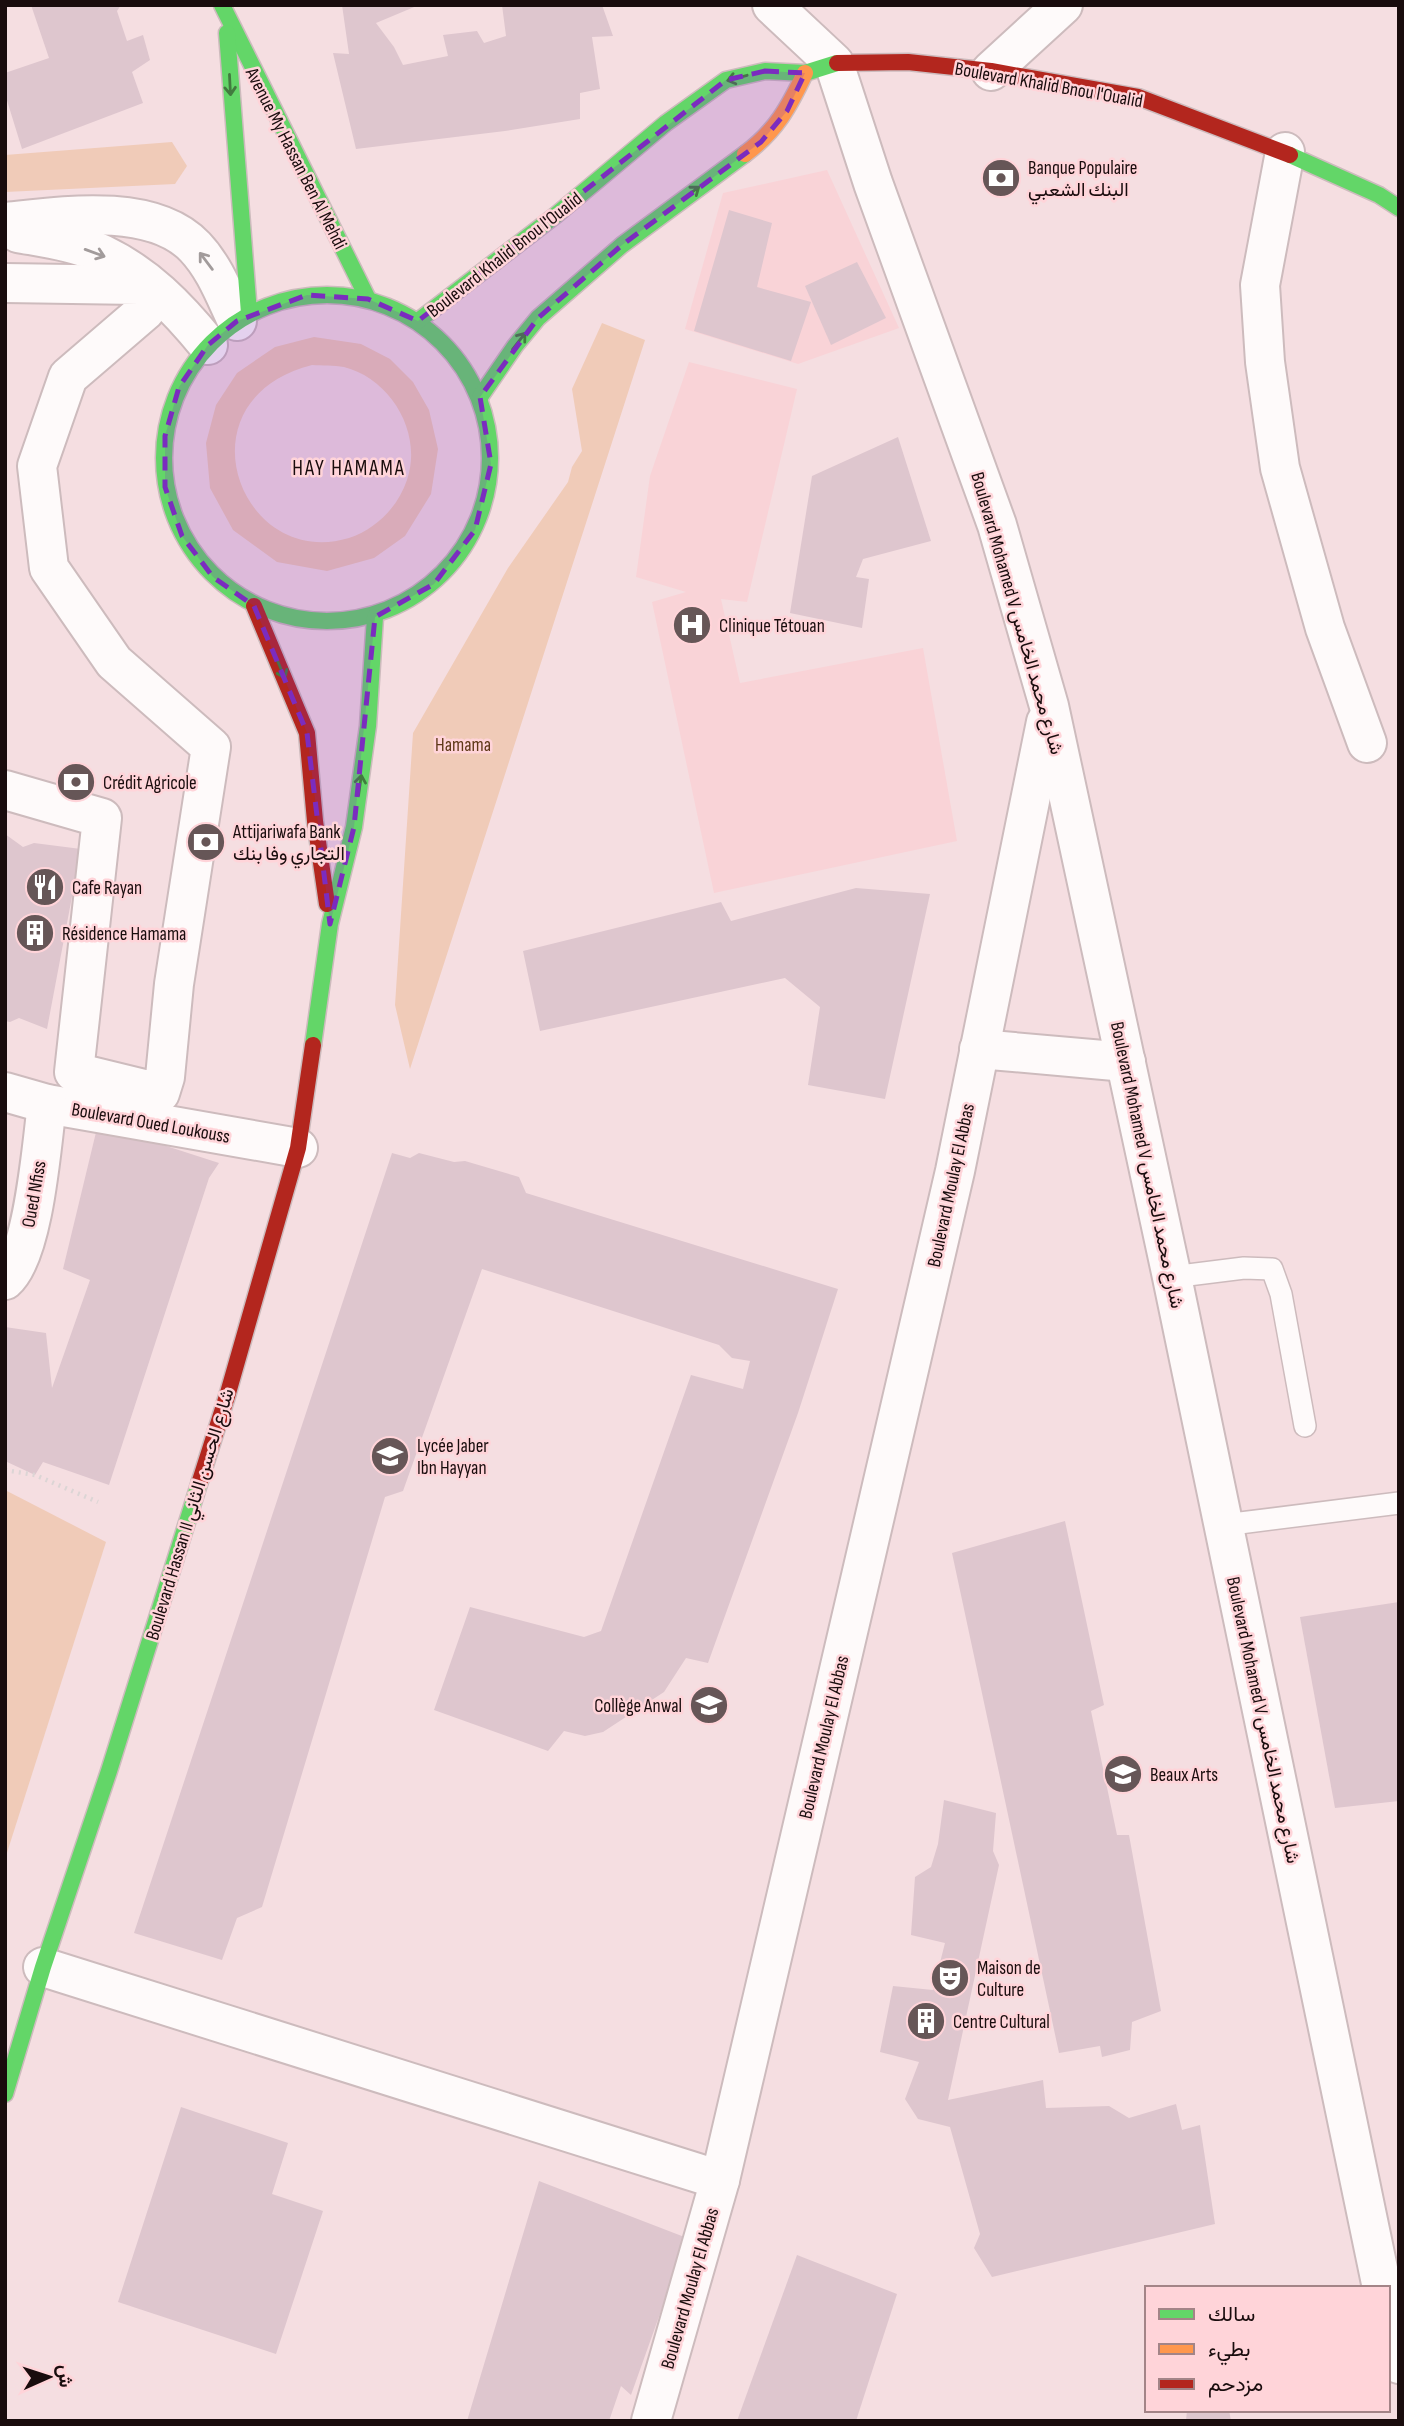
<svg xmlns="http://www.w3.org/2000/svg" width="1404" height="2426" viewBox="0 0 1404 2426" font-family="'Sofia Sans Condensed',Vazirmatn,sans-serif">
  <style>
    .built { fill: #f9d3d7 }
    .green { fill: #f0cbb8; fill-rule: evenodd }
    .building { fill: #dec6ce }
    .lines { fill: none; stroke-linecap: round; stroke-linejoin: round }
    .lane-casing { stroke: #cdbbbd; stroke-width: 24 }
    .street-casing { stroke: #cdbbbd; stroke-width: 42 }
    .fast-casing { stroke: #cdbbbd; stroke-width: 19 }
    .slow-casing { stroke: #cdbbbd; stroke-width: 19 }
    .jam-casing { stroke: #cdbbbd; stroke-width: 19 }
    .path { stroke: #dcd5d5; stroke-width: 4.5; stroke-dasharray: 2 5; stroke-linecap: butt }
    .lane { stroke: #fefafa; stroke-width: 21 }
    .street { stroke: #fefafa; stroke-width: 38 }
    .fast { stroke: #63d668; stroke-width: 16 }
    .slow { stroke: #ff974d; stroke-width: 16 }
    .jam { stroke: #b3261e; stroke-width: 16 }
    .oneway { stroke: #427b3f }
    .oneway2 { stroke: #a29b9b }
    .marked { fill: #7b2cbf; fill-opacity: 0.2; stroke: #7b2cbf; stroke-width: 5; stroke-dasharray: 14 9; stroke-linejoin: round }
    .labels { text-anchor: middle; stroke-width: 5; stroke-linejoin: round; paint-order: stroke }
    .street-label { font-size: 19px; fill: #190c0d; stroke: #ffd4d9 }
    .poi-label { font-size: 19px; fill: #190c0d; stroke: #ffd4d9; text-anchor: start }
    .park-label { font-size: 19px; fill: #5e3817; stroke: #ffd4d9 }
    .neighbourhood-label { font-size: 21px; letter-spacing: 2px; fill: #190c0d; stroke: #ffd4d9 }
  </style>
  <rect width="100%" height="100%" fill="#f5dee1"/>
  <g class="built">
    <polygon points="827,170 899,328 798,364 685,329 723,193"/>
    <polygon points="689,362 797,389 747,602 721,599 740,683 923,648 957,841 714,893 652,602 686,592 636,577 650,476"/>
  </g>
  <g class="green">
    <polygon points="172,142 187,166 175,184 5,192 5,155"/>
    <polygon points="602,323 645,340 410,1069 395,1005 413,733 508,568 568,482 572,467 582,451 572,389"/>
    <path d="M 314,337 L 361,344 L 390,359 L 413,382 L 429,410 L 438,449 L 431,494 L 405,536 L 374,558 L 327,571 L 277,562 L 233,530 L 210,488 L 206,443 L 216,405 L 237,373 L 275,347 ZM 312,365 C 322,366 334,365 344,367 C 391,379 423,433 407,480 C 398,507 376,529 349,538 C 240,571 176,400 312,365 Z"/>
    <polygon points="5,1490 106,1542 5,1859"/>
  </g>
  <g class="building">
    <polygon points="31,5 121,5 117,11 127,41 143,35 150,60 132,72 143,103 22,149 5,94 5,73 49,58"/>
    <polygon points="342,5 419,5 376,23 394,47 403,65 448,56 443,35 477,31 484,43 506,36 502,5 602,5 613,36 592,37 600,89 580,93 580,119 505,131 356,149 333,53 349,54"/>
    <polygon points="729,210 772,223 757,287 811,302 791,361 694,331"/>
    <polygon points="857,262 886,318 831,345 805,286"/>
    <polygon points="898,437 931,541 863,559 856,577 869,579 862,628 790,613 812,476"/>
    <polygon points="5,834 23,847 34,843 81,849 47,1029 19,1018 10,1022 5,1021"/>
    <polygon points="856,888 930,894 885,1099 808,1085 820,1007 785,978 540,1031 523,951 721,902 731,921"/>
    <polygon points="98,1124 219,1163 209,1178 109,1485 43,1462 35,1475 5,1461 5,1327 46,1333 52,1388 90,1280 63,1269"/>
    <polygon points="392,1153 410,1158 419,1153 454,1162 465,1161 519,1177 526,1193 838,1289 798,1413 708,1663 686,1658 664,1692 603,1732 585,1736 564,1731 548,1751 434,1710 470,1607 584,1637 601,1631 691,1375 743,1389 750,1361 732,1358 719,1345 482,1269 403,1491 385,1497 262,1907 237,1918 222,1960 134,1933"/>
    <polygon points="1065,1521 1104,1705 1091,1711 1117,1835 1129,1835 1161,2011 1132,2022 1130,2050 1102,2057 1100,2046 1059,2053 952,1553"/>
    <polygon points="1399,1602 1399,1801 1335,1808 1300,1617"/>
    <polygon points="944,1800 996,1813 993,1851 999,1865 948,2100 1043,2080 1046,2108 1109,2106 1129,2118 1176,2104 1182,2130 1200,2125 1215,2224 992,2277 974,2248 980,2234 950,2127 918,2119 905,2099 919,2062 880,2052 893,1986 933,1990 945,1943 911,1935 915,1877 931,1867 938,1844"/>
    <polygon points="181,2107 288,2143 272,2194 323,2211 276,2354 118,2302"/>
    <polygon points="539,2181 687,2238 631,2395 621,2386 609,2421 467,2421"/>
    <polygon points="797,2255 897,2294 856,2421 737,2421"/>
    <polygon points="1187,2410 1229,2410 1231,2421 1186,2421"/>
  </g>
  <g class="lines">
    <g class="lane-casing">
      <g id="lane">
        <polyline points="1172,1277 1244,1268 1272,1269 1281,1294 1305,1426"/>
        <polyline points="1224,1525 1399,1503"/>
      </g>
    </g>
    <g class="street-casing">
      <g id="street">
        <polyline points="772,5 834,63 873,183 997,525 1049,706 1172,1277 1382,2288"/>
        <polyline points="991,71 1063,5"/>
        <polyline points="1285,152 1260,285 1265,362 1280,468 1325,628 1367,743"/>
        <path d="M 5,222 C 62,216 152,202 195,247 C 215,268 225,296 237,321"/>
        <path d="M 18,233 C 45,238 76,242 102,254 C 146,275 177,307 208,345"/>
        <polyline points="5,283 139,285 146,310 68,377 37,466 49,568 114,662 211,747 174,984 165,1077 160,1093 74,1072 102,818 5,790"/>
        <polyline points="979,1049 1126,1062"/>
        <polyline points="5,1092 47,1104 298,1148"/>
        <path d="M 5,1280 C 34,1256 42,1142 47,1104"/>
        <polyline points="43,1967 720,2180"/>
        <polyline points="1388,2315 1399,2364"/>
        <polyline points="651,2421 720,2180 861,1576 955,1171 1046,722"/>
      </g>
    </g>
    <g class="fast-casing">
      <g id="fast">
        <polyline points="222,5 368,299"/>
        <polyline points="227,33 249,313"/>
        <polyline points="1290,155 1379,195 1399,208"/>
        <circle cx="327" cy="458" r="163"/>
        <polyline points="418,321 556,215 666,123 726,80 765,71 805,73 837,63"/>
        <polyline points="480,397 515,346 538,318 622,245 745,154"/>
        <polyline points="313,1045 330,924 354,827 368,726 375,617"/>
        <polyline points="5,2094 43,1967 109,1771 200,1481"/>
      </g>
    </g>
    <g class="slow-casing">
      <path id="slow" d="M 745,154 C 776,131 789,107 805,73"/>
    </g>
    <g class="jam-casing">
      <g id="jam">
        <polyline points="837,63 908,62 991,71 1138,97 1290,155"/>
        <polyline points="254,606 307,733 315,821 327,904"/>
        <polyline points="200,1481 228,1393 298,1148 313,1045"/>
      </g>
    </g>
    <polyline class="path" points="5,1470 35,1475 98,1502"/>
    <use href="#lane" class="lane"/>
    <use href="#street" class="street"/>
    <use href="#fast" class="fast"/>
    <use href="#slow" class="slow"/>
    <use href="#jam" class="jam"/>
  </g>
  <defs><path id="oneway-shaft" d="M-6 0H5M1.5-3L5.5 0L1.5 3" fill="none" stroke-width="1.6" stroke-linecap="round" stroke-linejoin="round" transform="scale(1.75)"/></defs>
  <g class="oneway">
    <use href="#oneway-shaft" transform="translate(737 78) rotate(165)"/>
    <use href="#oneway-shaft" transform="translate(230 85) rotate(87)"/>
    <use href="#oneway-shaft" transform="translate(691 193) rotate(-37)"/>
    <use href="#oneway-shaft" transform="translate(519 341) rotate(-52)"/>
    <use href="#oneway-shaft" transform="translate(281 669) rotate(67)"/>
    <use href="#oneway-shaft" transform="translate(360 785) rotate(-82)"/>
  </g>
  <g class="oneway2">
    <use href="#oneway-shaft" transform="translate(95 253) rotate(20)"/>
    <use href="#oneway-shaft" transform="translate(206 261) rotate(-127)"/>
  </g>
  <path class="marked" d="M 765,71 L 805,73 L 787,111 L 761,142 L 622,245 L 538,318 L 480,397 L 491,464 L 475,530 L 434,584 L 375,617 L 354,827 L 330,924 L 307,733 L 254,606 L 213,577 L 182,536 L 165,487 L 165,436 L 179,387 L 208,345 L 237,321 L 307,295 L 368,299 L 418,321 L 726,80 Z"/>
  <defs>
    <g id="bank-disc" transform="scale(2.0125)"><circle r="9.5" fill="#665657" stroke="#ffd4d9"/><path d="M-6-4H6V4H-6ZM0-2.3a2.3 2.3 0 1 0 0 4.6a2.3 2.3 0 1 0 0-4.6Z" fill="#fff"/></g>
    <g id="hospital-disc" transform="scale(2.0125)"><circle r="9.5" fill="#665657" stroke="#ffd4d9"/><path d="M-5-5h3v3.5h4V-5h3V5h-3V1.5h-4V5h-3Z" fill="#fff"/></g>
    <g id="restaurant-disc" transform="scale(2.0125)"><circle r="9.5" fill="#665657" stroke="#ffd4d9"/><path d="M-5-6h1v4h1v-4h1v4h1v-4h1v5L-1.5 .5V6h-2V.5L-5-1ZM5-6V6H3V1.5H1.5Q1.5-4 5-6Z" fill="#fff"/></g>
    <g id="building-disc" transform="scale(2.0125)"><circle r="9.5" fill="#665657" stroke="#ffd4d9"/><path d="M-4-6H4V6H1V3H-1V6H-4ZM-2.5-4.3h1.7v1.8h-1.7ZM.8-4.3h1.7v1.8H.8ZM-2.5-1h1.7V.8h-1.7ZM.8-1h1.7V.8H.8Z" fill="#fff"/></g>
    <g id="school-disc" transform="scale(2.0125)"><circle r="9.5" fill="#665657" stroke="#ffd4d9"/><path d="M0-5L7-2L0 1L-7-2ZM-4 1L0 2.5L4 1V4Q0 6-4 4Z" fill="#fff"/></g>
    <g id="theatre-disc" transform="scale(2.0125)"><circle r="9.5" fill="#665657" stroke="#ffd4d9"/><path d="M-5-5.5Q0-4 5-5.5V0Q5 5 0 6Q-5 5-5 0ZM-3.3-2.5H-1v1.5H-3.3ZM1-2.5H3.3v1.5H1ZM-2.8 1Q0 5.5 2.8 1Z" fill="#fff"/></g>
  </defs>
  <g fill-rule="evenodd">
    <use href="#bank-disc" x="1001" y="178"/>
    <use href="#hospital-disc" x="692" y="625"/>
    <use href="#bank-disc" x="76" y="782"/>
    <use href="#bank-disc" x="206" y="842"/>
    <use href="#restaurant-disc" x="45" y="887"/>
    <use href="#building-disc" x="35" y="933"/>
    <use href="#school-disc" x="390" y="1456"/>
    <use href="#school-disc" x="709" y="1705"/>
    <use href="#school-disc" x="1123" y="1774"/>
    <use href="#theatre-disc" x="950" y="1978"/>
    <use href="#building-disc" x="926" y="2021"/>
  </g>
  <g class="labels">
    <g class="street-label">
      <text transform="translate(1049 84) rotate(10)" y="7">Boulevard Khalid Bnou l'Oualid</text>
      <text transform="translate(297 158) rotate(63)" y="7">Avenue My Hassan Ben Al Mehdi</text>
      <text transform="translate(504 254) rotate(-38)" y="7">Boulevard Khalid Bnou l'Oualid</text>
      <text transform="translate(1018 613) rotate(74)" y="7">Boulevard Mohamed V شارع محمد الخامس</text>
      <text transform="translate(151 1122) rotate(10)" y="7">Boulevard Oued Loukouss</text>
      <text transform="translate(1148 1165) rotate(78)" y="7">Boulevard Mohamed V شارع محمد الخامس</text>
      <text transform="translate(950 1185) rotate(-78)" y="7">Boulevard Moulay El Abbas</text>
      <text transform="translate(33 1194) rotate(-80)" y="7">Oued Nfiss</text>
      <text transform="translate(189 1514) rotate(-73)" y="7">Boulevard Hassan II شارع الحسن الثاني</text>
      <text transform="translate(1264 1720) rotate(78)" y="7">Boulevard Mohamed V شارع محمد الخامس</text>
      <text transform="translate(823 1737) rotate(-77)" y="7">Boulevard Moulay El Abbas</text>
      <text transform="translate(689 2288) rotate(-74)" y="7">Boulevard Moulay El Abbas</text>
    </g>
    <g class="poi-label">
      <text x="1028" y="174">Banque Populaire<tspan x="1028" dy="22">البنك الشعبي</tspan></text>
      <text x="719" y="632">Clinique Tétouan</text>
      <text x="103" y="789">Crédit Agricole</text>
      <text x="233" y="838">Attijariwafa Bank<tspan x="233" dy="22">التجاري وفا بنك</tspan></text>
      <text x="72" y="894">Cafe Rayan</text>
      <text x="62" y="940">Résidence Hamama</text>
      <text x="417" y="1452">Lycée Jaber<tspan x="417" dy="22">Ibn Hayyan</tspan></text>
      <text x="682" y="1712" text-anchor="end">Collège Anwal</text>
      <text x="1150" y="1781">Beaux Arts</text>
      <text x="977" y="1974">Maison de<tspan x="977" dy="22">Culture</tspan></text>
      <text x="953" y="2028">Centre Cultural</text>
    </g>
    <g class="park-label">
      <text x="463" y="751">Hamama</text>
    </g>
    <g class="neighbourhood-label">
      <text x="349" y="475">HAY HAMAMA</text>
    </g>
  </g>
  <rect width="1404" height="2426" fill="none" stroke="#190c0d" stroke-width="14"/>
  <rect x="1145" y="2286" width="245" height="126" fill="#ffd4d9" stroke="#a38487" stroke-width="2"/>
  <rect x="1159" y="2309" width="35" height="10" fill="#63d668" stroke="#a38487" stroke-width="2"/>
  <text x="1208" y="2321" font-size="21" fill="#190c0d">سالك</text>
  <rect x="1159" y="2344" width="35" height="10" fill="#ff974d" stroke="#a38487" stroke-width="2"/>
  <text x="1208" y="2356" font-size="21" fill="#190c0d">بطيء</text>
  <rect x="1159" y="2379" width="35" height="10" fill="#b3261e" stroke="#a38487" stroke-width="2"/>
  <text x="1208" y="2391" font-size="21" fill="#190c0d">مزدحم</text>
  <g transform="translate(49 2377) rotate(87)" stroke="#ffd4d9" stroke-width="5" paint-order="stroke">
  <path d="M0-5L12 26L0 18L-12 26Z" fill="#190c0d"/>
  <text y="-10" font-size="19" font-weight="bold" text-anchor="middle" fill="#190c0d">ش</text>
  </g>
</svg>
